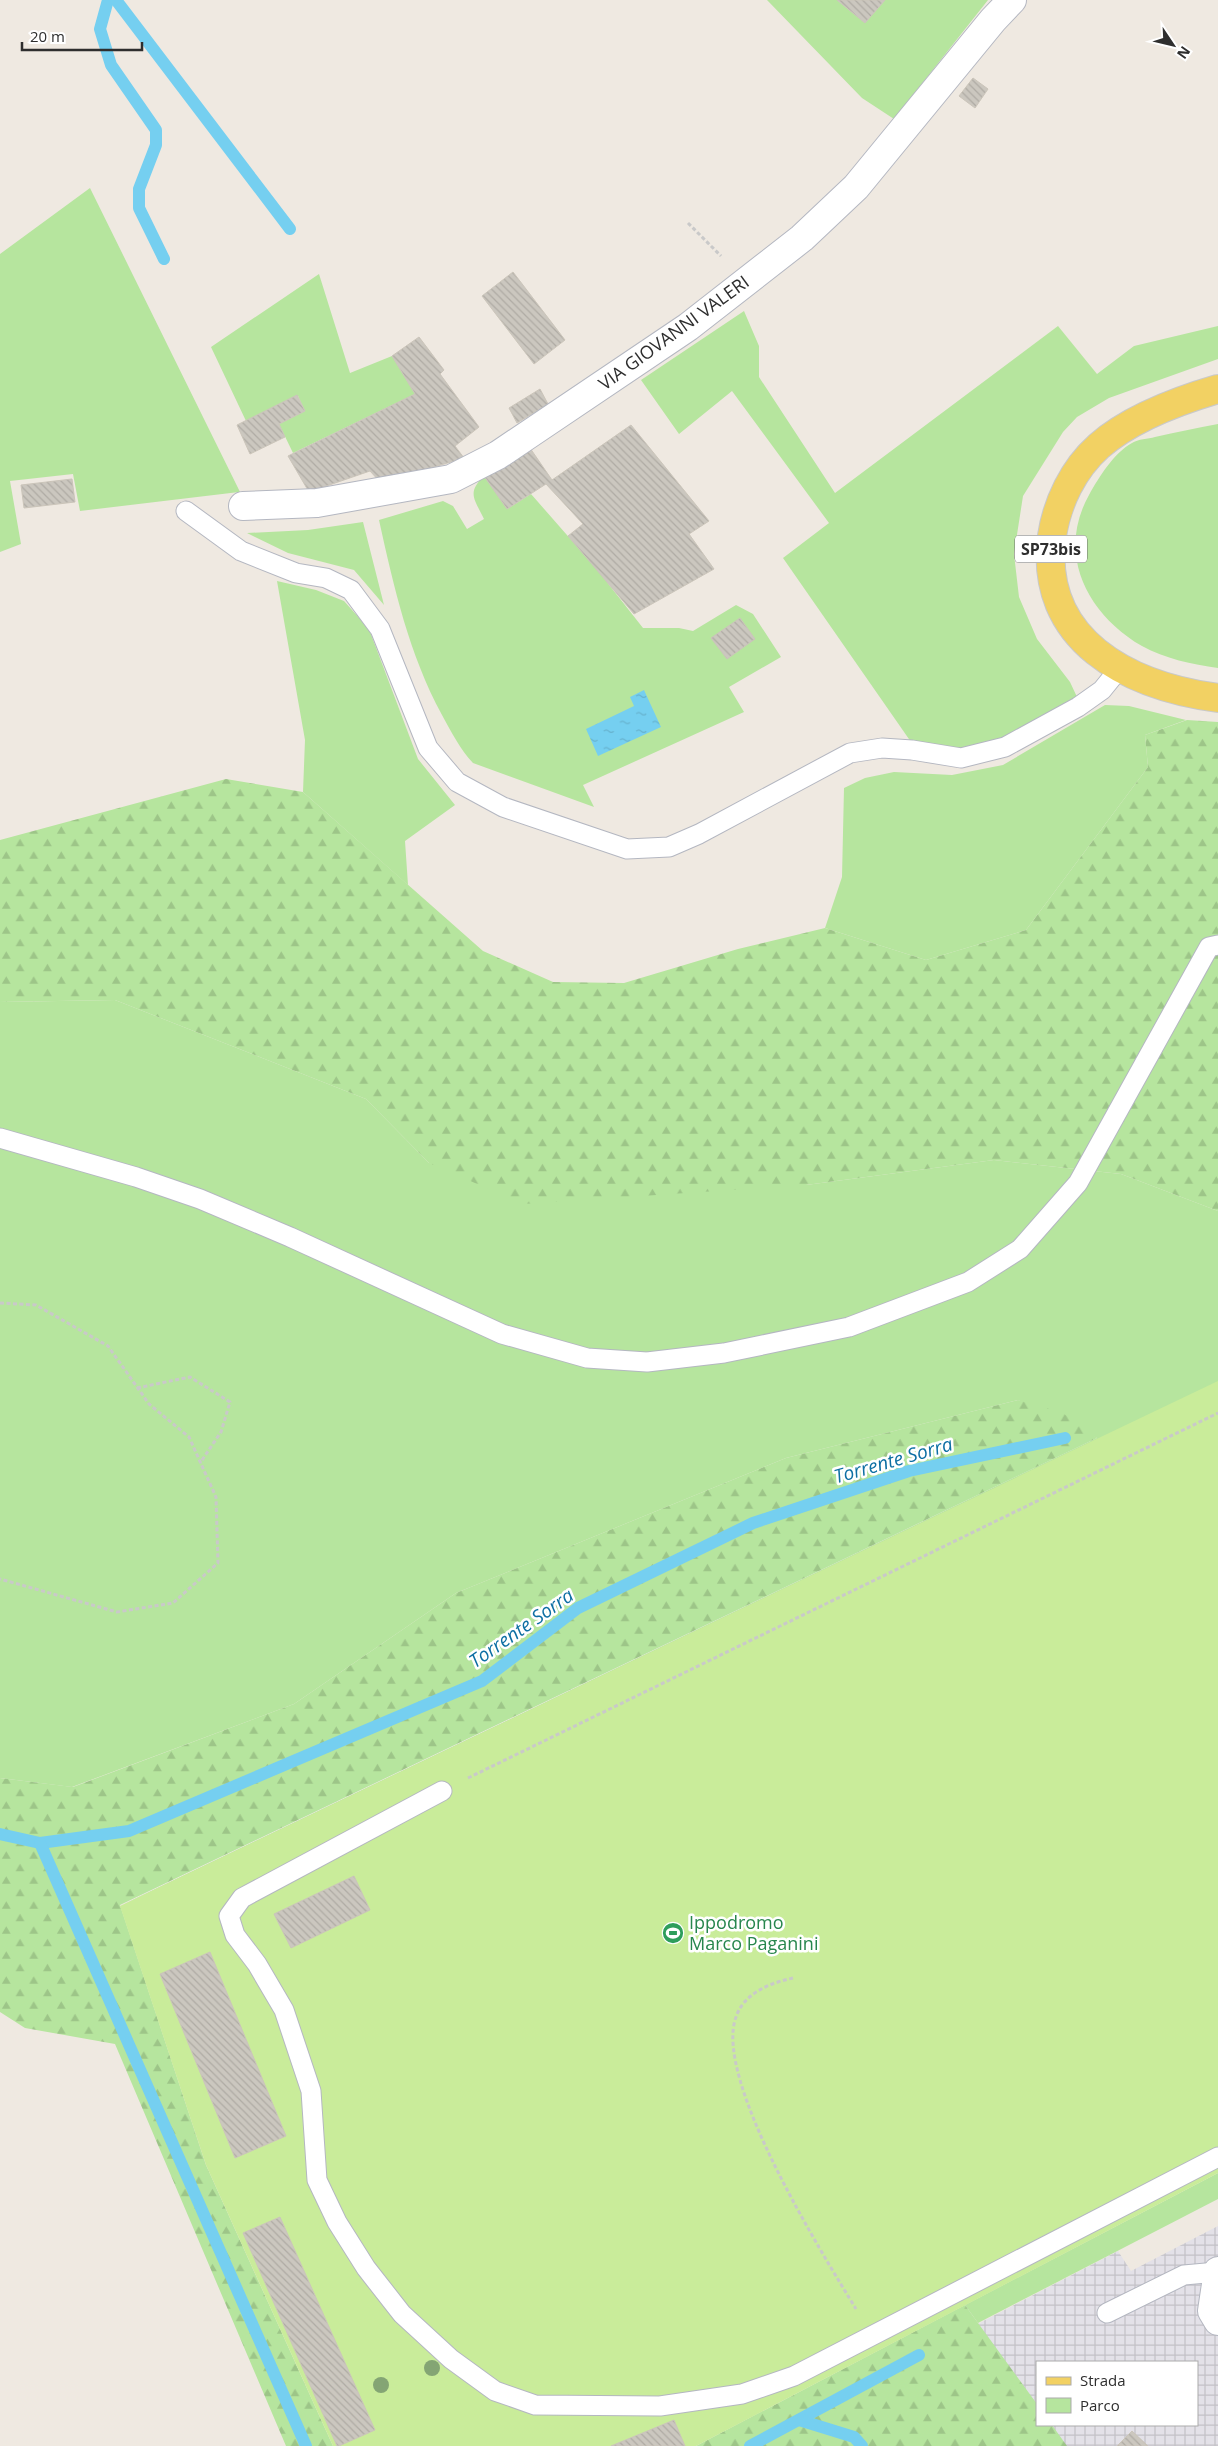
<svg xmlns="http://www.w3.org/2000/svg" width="1218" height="2446" viewBox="0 0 1218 2446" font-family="'Open Sans',sans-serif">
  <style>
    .industrial { fill: url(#industrial-grid); fill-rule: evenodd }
    .green { fill: #b6e59e }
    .forest { fill: url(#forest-firs) }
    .pitch { fill: #c9ec9a }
    .water { fill: url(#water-ripples) }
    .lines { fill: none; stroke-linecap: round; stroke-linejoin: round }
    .stream { stroke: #75cff0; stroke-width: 12 }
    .building { fill: url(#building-back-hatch); stroke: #cbc5ba }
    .lane-casing { stroke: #b4b7c1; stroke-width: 21 }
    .street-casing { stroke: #b4b7c1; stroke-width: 30 }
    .primary-casing { stroke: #c9c9c9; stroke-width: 30 }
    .path { stroke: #c9c9c9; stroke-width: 3; stroke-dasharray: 4 2.5; stroke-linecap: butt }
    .lane { stroke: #fff; stroke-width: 19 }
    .street { stroke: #fff; stroke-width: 28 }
    .primary { stroke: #f2d163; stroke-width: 28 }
    .tree { fill: #84a574 }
    .labels { text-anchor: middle; stroke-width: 5; stroke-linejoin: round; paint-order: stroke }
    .shield { fill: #fff; stroke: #6d6d6d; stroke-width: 1 }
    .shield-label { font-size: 16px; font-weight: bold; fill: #2e2e2e }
    .street-label { font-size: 18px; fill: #2e2e2e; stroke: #fff }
    .leisure-label { font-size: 18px; fill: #27864d; stroke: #fff; text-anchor: start }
    .water-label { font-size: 19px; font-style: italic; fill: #0d6fa3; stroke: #fff }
  </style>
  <defs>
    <pattern id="industrial-grid" width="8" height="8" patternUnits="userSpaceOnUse" patternTransform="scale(1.25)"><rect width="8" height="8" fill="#e3e1e8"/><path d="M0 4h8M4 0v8" fill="none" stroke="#c3c1c7"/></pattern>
    <pattern id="forest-firs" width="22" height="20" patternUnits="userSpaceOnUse" patternTransform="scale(1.25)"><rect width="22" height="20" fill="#b6e59e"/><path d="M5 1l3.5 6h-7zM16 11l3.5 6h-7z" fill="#9dc588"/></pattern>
    <pattern id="water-ripples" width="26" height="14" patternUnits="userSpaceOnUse" patternTransform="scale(1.25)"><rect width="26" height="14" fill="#75cff0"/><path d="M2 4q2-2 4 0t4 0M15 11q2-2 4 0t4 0" fill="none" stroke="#66b2ce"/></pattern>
    <pattern id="building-back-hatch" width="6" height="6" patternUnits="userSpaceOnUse" patternTransform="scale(1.25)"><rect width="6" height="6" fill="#cbc7bf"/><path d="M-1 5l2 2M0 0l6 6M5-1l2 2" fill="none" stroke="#afaba4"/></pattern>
  </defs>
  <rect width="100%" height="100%" fill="#efe9e1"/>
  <path class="industrial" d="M 1218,2226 L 1218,2446 L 1044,2446 L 968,2329 L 1118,2251 L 1131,2271 ZM 1037,2362 L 1197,2362 L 1197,2425 L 1037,2425 Z"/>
  <g class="green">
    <polygon points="767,0 837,0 865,23 885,0 988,0 894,119 862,98"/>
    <polygon points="90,188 241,494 239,492 80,511 73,474 10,481 21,544 0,552 0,254"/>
    <polygon points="319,274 350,373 392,356 415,394 293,453 279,424 305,411 298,396 246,421 211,347"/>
    <polygon points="744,311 759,346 759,377 835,493 1058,326 1097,374 1134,346 1218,326 1218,359 1109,398 1077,417 1063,432 1023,496 1014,554 1019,597 1037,639 1070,682 1077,697 994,742 966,749 911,742 783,558 829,523 732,391 679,434 641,380"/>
    <path d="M 1218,424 L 1218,668 C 1192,664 1165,659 1142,646 C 1087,614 1056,554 1089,495 C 1099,477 1114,453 1132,443 C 1138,439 1148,439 1155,437 C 1176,432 1197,428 1218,424 Z"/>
    <path d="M 484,476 L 507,509 L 531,494 L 595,567 L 643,628 L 679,628 L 693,631 L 736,605 L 753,614 L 781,657 L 729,687 L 744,712 L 583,785 L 594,807 L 473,763 C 460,749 452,733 442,715 C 409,654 394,588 379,520 L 443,501 L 453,506 L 467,529 L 484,519 C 475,500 466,493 484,476 Z"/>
    <polygon points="363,522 384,605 354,570 288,553 247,533 308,530"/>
    <polygon points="277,581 316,590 344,601 369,629 418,759 455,805 405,841 408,885 303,792 305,740"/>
    <polygon points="1105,705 1129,706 1186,720 1145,735 1148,767 1026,930 926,960 825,928 842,877 844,788 865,778 894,772 952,775 1003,765"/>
    <polygon points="115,1000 366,1099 429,1163 806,1185 994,1160 1121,1174 1218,1211 1218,1404 120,1906 1097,1438 1018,1400 786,1458 456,1593 294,1704 72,1787 0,1778 0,1002"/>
    <polygon points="1218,2173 1218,2199 978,2323 965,2305"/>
  </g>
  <g class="forest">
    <polygon points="1187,720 1218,722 1218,1211 1121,1174 994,1160 806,1185 523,1204 429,1163 366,1099 115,1000 0,1002 0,840 226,779 303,792 483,951 553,982 624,983 738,949 825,928 926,960 1026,930 1148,767 1145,735"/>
    <polygon points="1018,1400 1063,1413 1097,1438 120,1905 206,2165 333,2446 286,2446 115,2044 25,2028 0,2012 0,1778 73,1787 294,1704 456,1593 786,1458"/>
    <polygon points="965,2305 1037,2404 1037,2425 1052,2425 1067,2446 696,2446"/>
  </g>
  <polygon class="pitch" points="1218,1381 1218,2173 696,2446 333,2446 206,2165 120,1906"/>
  <polygon class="water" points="644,690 661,727 598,756 586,729 634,706 630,697"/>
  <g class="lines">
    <g class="stream">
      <polyline points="108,0 100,29 111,65 156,130 156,145 139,189 139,208 164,259"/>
      <polyline points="116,0 290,229"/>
      <polyline points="0,1834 40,1843 129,1831 482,1681 578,1608 753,1523 909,1471 1065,1438"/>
      <polyline points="40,1843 306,2446"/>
      <polyline points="799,2420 854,2437 862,2446"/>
      <polyline points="750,2446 919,2355"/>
    </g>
  </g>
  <g class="building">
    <polygon points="837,0 885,0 865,23"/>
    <polygon points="973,78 988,89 975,108 959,96"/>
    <polygon points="513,272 565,340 534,364 482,296"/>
    <polygon points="419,337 444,370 440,374 479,427 455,446 464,458 381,483 370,471 309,492 288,456 415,394 392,356"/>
    <polygon points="540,389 548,404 517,423 509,408"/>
    <polygon points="297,395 305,411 279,424 285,437 250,454 237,425"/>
    <polygon points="631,425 709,521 689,534 714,569 634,614 568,536 583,524 546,484 507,509 484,476 530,448 552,480"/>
    <polygon points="72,479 75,502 24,508 21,485"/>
    <polygon points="740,618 755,639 727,659 711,638"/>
    <polygon points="354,1876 370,1910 291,1948 274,1914"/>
    <polygon points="210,1952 286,2136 235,2158 160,1974"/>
    <polygon points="280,2217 375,2430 339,2446 337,2446 243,2233"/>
    <polygon points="674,2420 685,2446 611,2446"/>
    <polygon points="1132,2431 1148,2446 1117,2446"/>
  </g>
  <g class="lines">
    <g class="lane-casing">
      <g id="lane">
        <polyline points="186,511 241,551 296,573 326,578 351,590 380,629 428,748 457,782 503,807 627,849 669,847 699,834 850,753 882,748 912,750 961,758 1005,747 1078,707 1102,690 1119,669"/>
        <polyline points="0,1138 136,1177 200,1199 290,1237 502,1334 587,1358 647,1362 724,1353 849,1327 968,1282 1020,1249 1078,1183 1209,947 1218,945"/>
        <polyline points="442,1791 242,1898 229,1916 235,1935 257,1964 284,2010 311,2091 317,2180 337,2222 366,2268 402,2314 451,2359 495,2391 535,2405 660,2406 742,2394 794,2376 1218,2157"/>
        <polyline points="1107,2313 1184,2275 1217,2272"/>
      </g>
    </g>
    <g class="street-casing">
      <g id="street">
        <polyline points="243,506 317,503 451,479 498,455 688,327 802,238 856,187 993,20 1012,0"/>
        <polyline points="1218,2271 1212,2311 1218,2321"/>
      </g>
    </g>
    <g class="primary-casing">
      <path id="primary" d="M 1218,389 C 1177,401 1131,418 1099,446 C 1073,469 1057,503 1052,536 C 1038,641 1129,686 1218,698"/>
    </g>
    <g class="path">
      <polyline points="688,223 721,256"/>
      <polyline points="0,1303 36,1305 108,1346 149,1404 189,1437 216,1497 218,1563 173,1603 117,1612 0,1579"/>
      <polyline points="137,1388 190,1377 230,1402 221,1432 200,1463"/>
      <polyline points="468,1778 1218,1413"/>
      <path d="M 793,1978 C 770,1983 744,1993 736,2017 C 713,2079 822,2253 856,2309"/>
    </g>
    <use href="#lane" class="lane"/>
    <use href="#street" class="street"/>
    <use href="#primary" class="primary"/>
  </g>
  <g class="tree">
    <circle cx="432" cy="2368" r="8"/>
    <circle cx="381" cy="2385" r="8"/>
  </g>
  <defs>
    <g id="stadium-disc" transform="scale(1.125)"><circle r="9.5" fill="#2e9e5b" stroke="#fff"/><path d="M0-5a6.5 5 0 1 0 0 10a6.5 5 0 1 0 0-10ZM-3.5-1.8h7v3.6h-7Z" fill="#fff"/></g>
  </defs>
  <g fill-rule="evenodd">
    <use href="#stadium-disc" x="673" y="1933"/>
  </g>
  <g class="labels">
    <rect class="shield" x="1015" y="535.5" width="72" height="27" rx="4"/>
    <g class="shield-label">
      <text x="1051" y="555">SP73bis</text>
    </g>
    <g class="street-label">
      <text transform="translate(674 333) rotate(-36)" y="6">VIA GIOVANNI VALERI</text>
    </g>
    <g class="leisure-label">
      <text x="689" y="1929">Ippodromo<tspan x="689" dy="21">Marco Paganini</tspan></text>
    </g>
    <g class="water-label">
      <text transform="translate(893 1460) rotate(-16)" y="7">Torrente Sorra</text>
      <text transform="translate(521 1628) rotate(-35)" y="7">Torrente Sorra</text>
    </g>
  </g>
  <rect x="1036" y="2361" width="162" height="65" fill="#ffffff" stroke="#ababab"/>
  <rect x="1046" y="2377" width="25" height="8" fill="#f2d163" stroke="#ababab"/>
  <text x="1080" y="2386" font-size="15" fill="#2e2e2e">Strada</text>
  <rect x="1046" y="2398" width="25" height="15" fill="#b6e59e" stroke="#ababab"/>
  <text x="1080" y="2411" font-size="15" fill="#2e2e2e">Parco</text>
  <g transform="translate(1173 45) rotate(125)" stroke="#ffffff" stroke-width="4" paint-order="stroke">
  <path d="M0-4L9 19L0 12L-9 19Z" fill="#2e2e2e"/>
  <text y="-8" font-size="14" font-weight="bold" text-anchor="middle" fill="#2e2e2e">N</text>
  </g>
  <path d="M22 42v8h120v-8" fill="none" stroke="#2e2e2e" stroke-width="2.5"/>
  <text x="30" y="42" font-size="15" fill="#2e2e2e" stroke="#ffffff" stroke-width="4" paint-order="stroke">20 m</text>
</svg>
